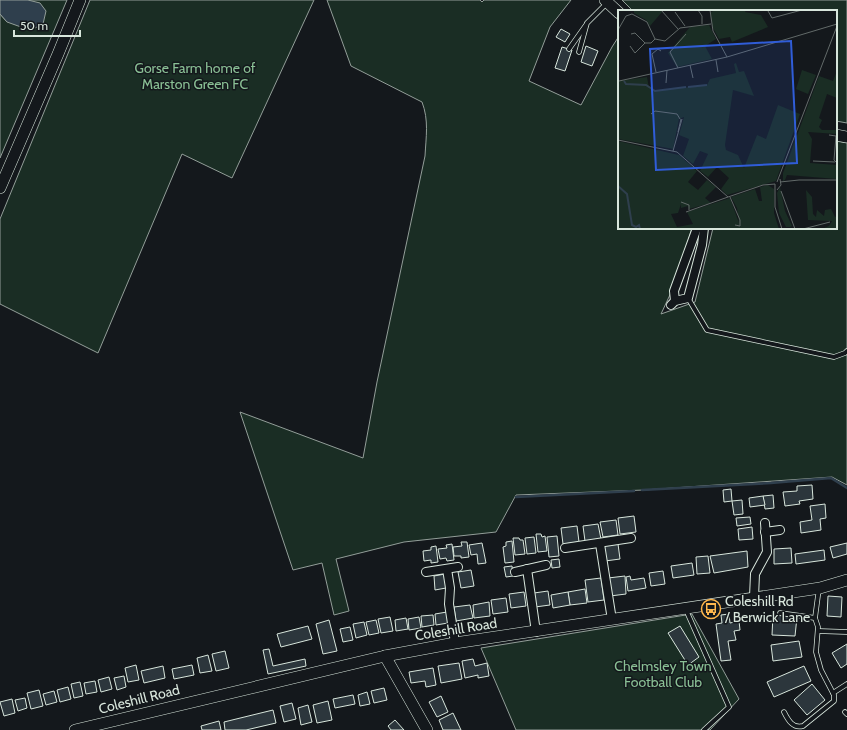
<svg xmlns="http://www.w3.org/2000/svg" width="847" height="730" viewBox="0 0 847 730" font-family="Cabin,sans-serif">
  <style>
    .green { fill: #1a2d24; stroke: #939e99 }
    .water { fill: #2f3f4d; stroke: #939e99 }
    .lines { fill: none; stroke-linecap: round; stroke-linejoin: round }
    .stream { stroke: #2f3f4d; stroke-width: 2.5 }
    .building { fill: #2c363c; stroke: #d8e6dc }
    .lane-casing { stroke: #d8e6dc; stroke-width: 5.5 }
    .street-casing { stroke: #d8e6dc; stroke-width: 10 }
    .secondary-casing { stroke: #d8e6dc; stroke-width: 12 }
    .lane { stroke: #14181c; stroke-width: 4 }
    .street { stroke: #14181c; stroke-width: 8 }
    .secondary { stroke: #14181c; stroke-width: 11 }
    .labels { text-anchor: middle; stroke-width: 3; stroke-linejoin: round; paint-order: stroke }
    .park-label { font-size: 14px; fill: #8ac095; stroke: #14181c }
    .poi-label { font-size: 14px; fill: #d8e6dc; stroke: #14181c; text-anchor: start }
    .street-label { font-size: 14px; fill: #d8e6dc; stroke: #14181c }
    .inset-river { fill: none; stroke: #2f3f4d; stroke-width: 2 }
    .inset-road { fill: none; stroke: #626a69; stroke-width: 1 }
    .view { fill: #305dd8; fill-opacity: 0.15; stroke: #305dd8; stroke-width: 2 }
    .inset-edge { fill: none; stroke: #d8e6dc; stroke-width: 2 }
  </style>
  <rect width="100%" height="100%" fill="#14181c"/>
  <g class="green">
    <polygon points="28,0 67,0 0,158 0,14 7,22 30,1"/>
    <polygon points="90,0 314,0 232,178 182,154 98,353 0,304 0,219"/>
    <path d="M 327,0 L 480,0 L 482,2 L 484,0 L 571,0 L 550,27 L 529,81 L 581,105 L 612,47 L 619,36 L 619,228 L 692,228 L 675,284 L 661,314 L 695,302 L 713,228 L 836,228 L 836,141 L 847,143 L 847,485 L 832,477 L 644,490 L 516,495 L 496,532 L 404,542 L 336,559 L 349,611 L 334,615 L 322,563 L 293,570 L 240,412 L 363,458 L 377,382 L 425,156 C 426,137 429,120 422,102 L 351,66 Z"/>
    <polygon points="622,0 847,0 847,123 836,121 836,11 633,11"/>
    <polygon points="692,614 739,699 710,730 516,730 481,648"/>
  </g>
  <polygon class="water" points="0,0 28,0 40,3 46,11 43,24 33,29 21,27 7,22 0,14"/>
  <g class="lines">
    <g class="stream">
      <polyline points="642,490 771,483 831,478 847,488"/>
      <polyline points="516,497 634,491"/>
    </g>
  </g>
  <g class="building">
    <polygon points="561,29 570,34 565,42 556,37"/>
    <polygon points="586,46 598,51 592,66 581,62"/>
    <polygon points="562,47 572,50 565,71 555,68"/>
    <polygon points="812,485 813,499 799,501 800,504 785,506 783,492 797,491 797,486"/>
    <polygon points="731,489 732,501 724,502 723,490"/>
    <polygon points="773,495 774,508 765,509 763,496"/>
    <polygon points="763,496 765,505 750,507 749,498"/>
    <polygon points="742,500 743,514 734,515 732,501"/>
    <polygon points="825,504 826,518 820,519 821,530 801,533 800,522 812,520 810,506"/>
    <polygon points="634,516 636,532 620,534 618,518"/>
    <polygon points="750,517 751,524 737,526 736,518"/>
    <polygon points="616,520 618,535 603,537 600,522"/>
    <polygon points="598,524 601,539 585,541 583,526"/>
    <polygon points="577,526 579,542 563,544 561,528"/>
    <polygon points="752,527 753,539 739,540 738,529"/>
    <polygon points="536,534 541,534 542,537 545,536 547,551 538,552"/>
    <polygon points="557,536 559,556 549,557 547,537"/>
    <polygon points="534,537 536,553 527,554 525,538"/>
    <polygon points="513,538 519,538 520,540 523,540 525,554 515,555"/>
    <polygon points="512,541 514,562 505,563 503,547 506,546 506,542"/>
    <polygon points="461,542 467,542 469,557 461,558 461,556 454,556 453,547 462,546"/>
    <polygon points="482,543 486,563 478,564 477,554 471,555 469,545"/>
    <polygon points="847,543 847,554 833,558 830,547"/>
    <polygon points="452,544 454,560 447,561 446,558 440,559 438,549 447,548 446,545"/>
    <polygon points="618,544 620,559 605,561 603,546"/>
    <polygon points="436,546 438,562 431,563 431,560 424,561 423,551 431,550 431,547"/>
    <polygon points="791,548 792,563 774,564 774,549"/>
    <polygon points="824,550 825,560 796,564 795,554"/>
    <polygon points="747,551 748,567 714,573 710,556"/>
    <polygon points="708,556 710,573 697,574 696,557"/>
    <polygon points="559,559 560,567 552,568 551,560"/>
    <polygon points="692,563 694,575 673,578 671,566"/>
    <polygon points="512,566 513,576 506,577 504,567"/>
    <polygon points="471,570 474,586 461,588 458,572"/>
    <polygon points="663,571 665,584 651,586 649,573"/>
    <polygon points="445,574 446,588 435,590 434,576"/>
    <polygon points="625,576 626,594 610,596 608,578"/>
    <polygon points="630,576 631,580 644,578 646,588 628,591 626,577"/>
    <polygon points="601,578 604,600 588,602 585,580"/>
    <polygon points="585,589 587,603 570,605 568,592"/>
    <polygon points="548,591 550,605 535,607 534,593"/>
    <polygon points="524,592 526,606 511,608 509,594"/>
    <polygon points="568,592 570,605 553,608 551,595"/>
    <polygon points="828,596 842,597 841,617 827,616"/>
    <polygon points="506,598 508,612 493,614 491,600"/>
    <polygon points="489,602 490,616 474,618 473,605"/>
    <polygon points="470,605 473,618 456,621 454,607"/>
    <polygon points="447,612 448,623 436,625 435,614"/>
    <polygon points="729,614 730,623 739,621 740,630 734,631 736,640 728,641 731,660 721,661 716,624 722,623 721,615"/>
    <polygon points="433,615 434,625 422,627 421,616"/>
    <polygon points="773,615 797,617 795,636 772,635"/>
    <polygon points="390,617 393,631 381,633 378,619"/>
    <polygon points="419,617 421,628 409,630 408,619"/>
    <polygon points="406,618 408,629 396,631 395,620"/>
    <polygon points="329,620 337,651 323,654 316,624"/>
    <polygon points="376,620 379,633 369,635 366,622"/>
    <polygon points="364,622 367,635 356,638 353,624"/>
    <polygon points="308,626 312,639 281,647 277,634"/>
    <polygon points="680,626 699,657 688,665 668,633"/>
    <polygon points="350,627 353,640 343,642 340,629"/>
    <polygon points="799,641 802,657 773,661 771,645"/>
    <polygon points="847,644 847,664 841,668 832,653"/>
    <polygon points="269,649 273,666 305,659 306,666 268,674 263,650"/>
    <polygon points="225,651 229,668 216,671 212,654"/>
    <polygon points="208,655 212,671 200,673 197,658"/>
    <polygon points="473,659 475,666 487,663 489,676 478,678 478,675 465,678 462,661"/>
    <polygon points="459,663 462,679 441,683 438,666"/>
    <polygon points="136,665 139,680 128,682 125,668"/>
    <polygon points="192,665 194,675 174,679 172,669"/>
    <polygon points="163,666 165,678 144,683 141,671"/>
    <polygon points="804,666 811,681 774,697 767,682"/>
    <polygon points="433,668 436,685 426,687 425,681 411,683 409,672"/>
    <polygon points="124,676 126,687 117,690 114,678"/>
    <polygon points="109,677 112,689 101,692 98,680"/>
    <polygon points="95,681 97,692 86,694 84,683"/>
    <polygon points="80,682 83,696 74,698 71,684"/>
    <polygon points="812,684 825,700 807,715 794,700"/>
    <polygon points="68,687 71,699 60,702 57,690"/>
    <polygon points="384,688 387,700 374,703 371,691"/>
    <polygon points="39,690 43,706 31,709 27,693"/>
    <polygon points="54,691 57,702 46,705 43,694"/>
    <polygon points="367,692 370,704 360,706 358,695"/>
    <polygon points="353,695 355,704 335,708 333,699"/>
    <polygon points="441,696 448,712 437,717 429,702"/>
    <polygon points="25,698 27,708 18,711 15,700"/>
    <polygon points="12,699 15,713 4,716 0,702"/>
    <polygon points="328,701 332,720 317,723 313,705"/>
    <polygon points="292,703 296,719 284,722 280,706"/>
    <polygon points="308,705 312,722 301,725 298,708"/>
    <polygon points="273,710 276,723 246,730 225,730 224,722"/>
    <polygon points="453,713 461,730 443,730 439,720"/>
    <polygon points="395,720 404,730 391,730 388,726"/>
    <polygon points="219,721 221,730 202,730 201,726"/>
  </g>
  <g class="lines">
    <g class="lane-casing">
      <g id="lane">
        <polyline points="569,49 586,25"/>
        <polyline points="579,52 587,23 607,3"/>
        <polyline points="688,298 707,330 834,357 845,353 847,351"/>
        <polyline points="686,610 729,707 704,730"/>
        <polyline points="780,613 815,618"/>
        <polyline points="818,631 847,632"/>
        <polyline points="833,693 847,684"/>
        <path d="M 784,712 C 788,720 793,729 803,726 L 834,701 L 834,695 L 821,670 L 816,652 L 818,627 L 815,618 L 819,588"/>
        <polyline points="845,712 847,714"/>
      </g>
    </g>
    <g class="street-casing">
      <g id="street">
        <polyline points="675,301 674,291 697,228"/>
        <polyline points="671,305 675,301 688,298 702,245 704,228"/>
        <polyline points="765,532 780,530"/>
        <polyline points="600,544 612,620"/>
        <polyline points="565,548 631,538"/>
        <polyline points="447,569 450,588 449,604 455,643"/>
        <polyline points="527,569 536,632"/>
        <polyline points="426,572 458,567"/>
        <polyline points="515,572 546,565"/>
        <polyline points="754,597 755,574 767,552 765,523"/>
      </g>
    </g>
    <g class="secondary-casing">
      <g id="secondary">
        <polyline points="605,0 619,13"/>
        <polyline points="836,135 847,137"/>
        <polyline points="0,188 58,54 80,0"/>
        <polyline points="385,656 427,730"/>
        <polyline points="75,730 385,656 455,643 820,588 847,580"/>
      </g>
    </g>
    <use href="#lane" class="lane"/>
    <use href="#street" class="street"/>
    <use href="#secondary" class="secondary"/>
  </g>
  <defs>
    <g id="bus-ring" transform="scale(1)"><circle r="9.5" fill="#14181c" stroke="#ffb74d" stroke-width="1.5"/><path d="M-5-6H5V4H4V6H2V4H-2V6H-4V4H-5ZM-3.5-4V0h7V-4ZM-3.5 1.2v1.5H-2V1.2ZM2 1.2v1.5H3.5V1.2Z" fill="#ffb74d"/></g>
  </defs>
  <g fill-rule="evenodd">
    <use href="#bus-ring" x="711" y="609"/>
  </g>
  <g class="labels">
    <g class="park-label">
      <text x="195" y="73">Gorse Farm home of<tspan x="195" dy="16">Marston Green FC</tspan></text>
      <text x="663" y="671">Chelmsley Town<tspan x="663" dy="16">Football Club</tspan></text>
    </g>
    <g class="poi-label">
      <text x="725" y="606">Coleshill Rd<tspan x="725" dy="16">/ Berwick Lane</tspan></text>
    </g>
    <g class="street-label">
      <text transform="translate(456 629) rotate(-9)" y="5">Coleshill Road</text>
      <text transform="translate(139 699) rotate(-14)" y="5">Coleshill Road</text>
    </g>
  </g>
  <g transform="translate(618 10)">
    <rect width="219" height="219" fill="#14181c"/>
    <path d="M 16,0 L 42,0 L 44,2 L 32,16 L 28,10 L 16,3 ZM 98,0 L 128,0 L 127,2 L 143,5 L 150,17 L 114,32 L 112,27 L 101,29 L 94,16 L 93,2 ZM 91,15 L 98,29 L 87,36 L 94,49 L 59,57 L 50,43 L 72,17 ZM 118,53 L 121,62 L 126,61 L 136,86 L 115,80 L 107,135 L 108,140 L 120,145 L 126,158 L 139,125 L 148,129 L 160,95 L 182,104 L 158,171 L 109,185 L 103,179 L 111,168 L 99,157 L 90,167 L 82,161 L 90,144 L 82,141 L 75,154 L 65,146 L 71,129 L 61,125 L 66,107 L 61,109 L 55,139 L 0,129 L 0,71 L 29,67 L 31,78 L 37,81 L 89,75 L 92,69 L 118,63 L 116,54 ZM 184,60 L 198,65 L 190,84 L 178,79 ZM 219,61 L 219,88 L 209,84 L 201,108 L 204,110 L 201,117 L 204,120 L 218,120 L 219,114 L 219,124 L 190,122 L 194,129 L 192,153 L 219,155 L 219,169 L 169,165 L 167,170 L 169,169 L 165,171 L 165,163 L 201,66 L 215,71 ZM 0,131 L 61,145 L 79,161 L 70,172 L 80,180 L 89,170 L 98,177 L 87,188 L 93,193 L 71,199 L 70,196 L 63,198 L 63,194 L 60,203 L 53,204 L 59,217 L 75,214 L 69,202 L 112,188 L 121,213 L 119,198 L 113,187 L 137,179 L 141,191 L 144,191 L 142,177 L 150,175 L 156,179 L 156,203 L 161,219 L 0,219 ZM 162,177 L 167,201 L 174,216 L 172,217 L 168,217 L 161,203 L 159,183 ZM 188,180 L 194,187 L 195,204 L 198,207 L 199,200 L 206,206 L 207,200 L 213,199 L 217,207 L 219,206 L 219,219 L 204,219 L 211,216 L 214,211 L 190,210 Z" fill="#1a2d24"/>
    <path class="inset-river" d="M 6,71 L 8,74 L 28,75 L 37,81 L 68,77M 70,77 L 89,75M 0,176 L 9,184 L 14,215 L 18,217 L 21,215 L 22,219"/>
    <path class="inset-road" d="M 43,0 L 60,19M 80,0 L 84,6 L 84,14M 92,0 L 95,21 L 109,47M 150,1 L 154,8 L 184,0M 57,2 L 67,16M 0,20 L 8,6 L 14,4 L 29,12 L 37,29 L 47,31 L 62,18 L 93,14M 13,24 L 17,23 L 27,33M 12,36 L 17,43 L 27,33 L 33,33 L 37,29M 98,50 L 100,62M 72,55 L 75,68M 60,58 L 52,42 L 68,24M 38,62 L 34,44 L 40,39 L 43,41M 1,71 L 109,47 L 219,14M 48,73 L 49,60M 33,104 L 37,101 L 59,104 L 62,109M 60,122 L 63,109M 211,125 L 218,126 L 216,150 L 219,153M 0,130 L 59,142 L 110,187 L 145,175 L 157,174M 55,141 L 64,109M 195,151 L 217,152M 159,172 L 219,16M 162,172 L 181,170 L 219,170M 157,174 L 157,197 L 164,219M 159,180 L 163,175 L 162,169M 163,181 L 177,219M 112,187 L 122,210 L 122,216 L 117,215M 63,192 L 71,195 L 71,200M 68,202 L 110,187M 185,219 L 212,212"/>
    <path class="view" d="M 173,31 L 179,153 L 38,160 L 32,39 Z"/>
    <rect width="219" height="219" class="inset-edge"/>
  </g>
  <path d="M14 30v6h66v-6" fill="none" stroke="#d8e6dc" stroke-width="2"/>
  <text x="20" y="30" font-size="12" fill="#d8e6dc" stroke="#14181c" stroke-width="3" paint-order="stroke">50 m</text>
</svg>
